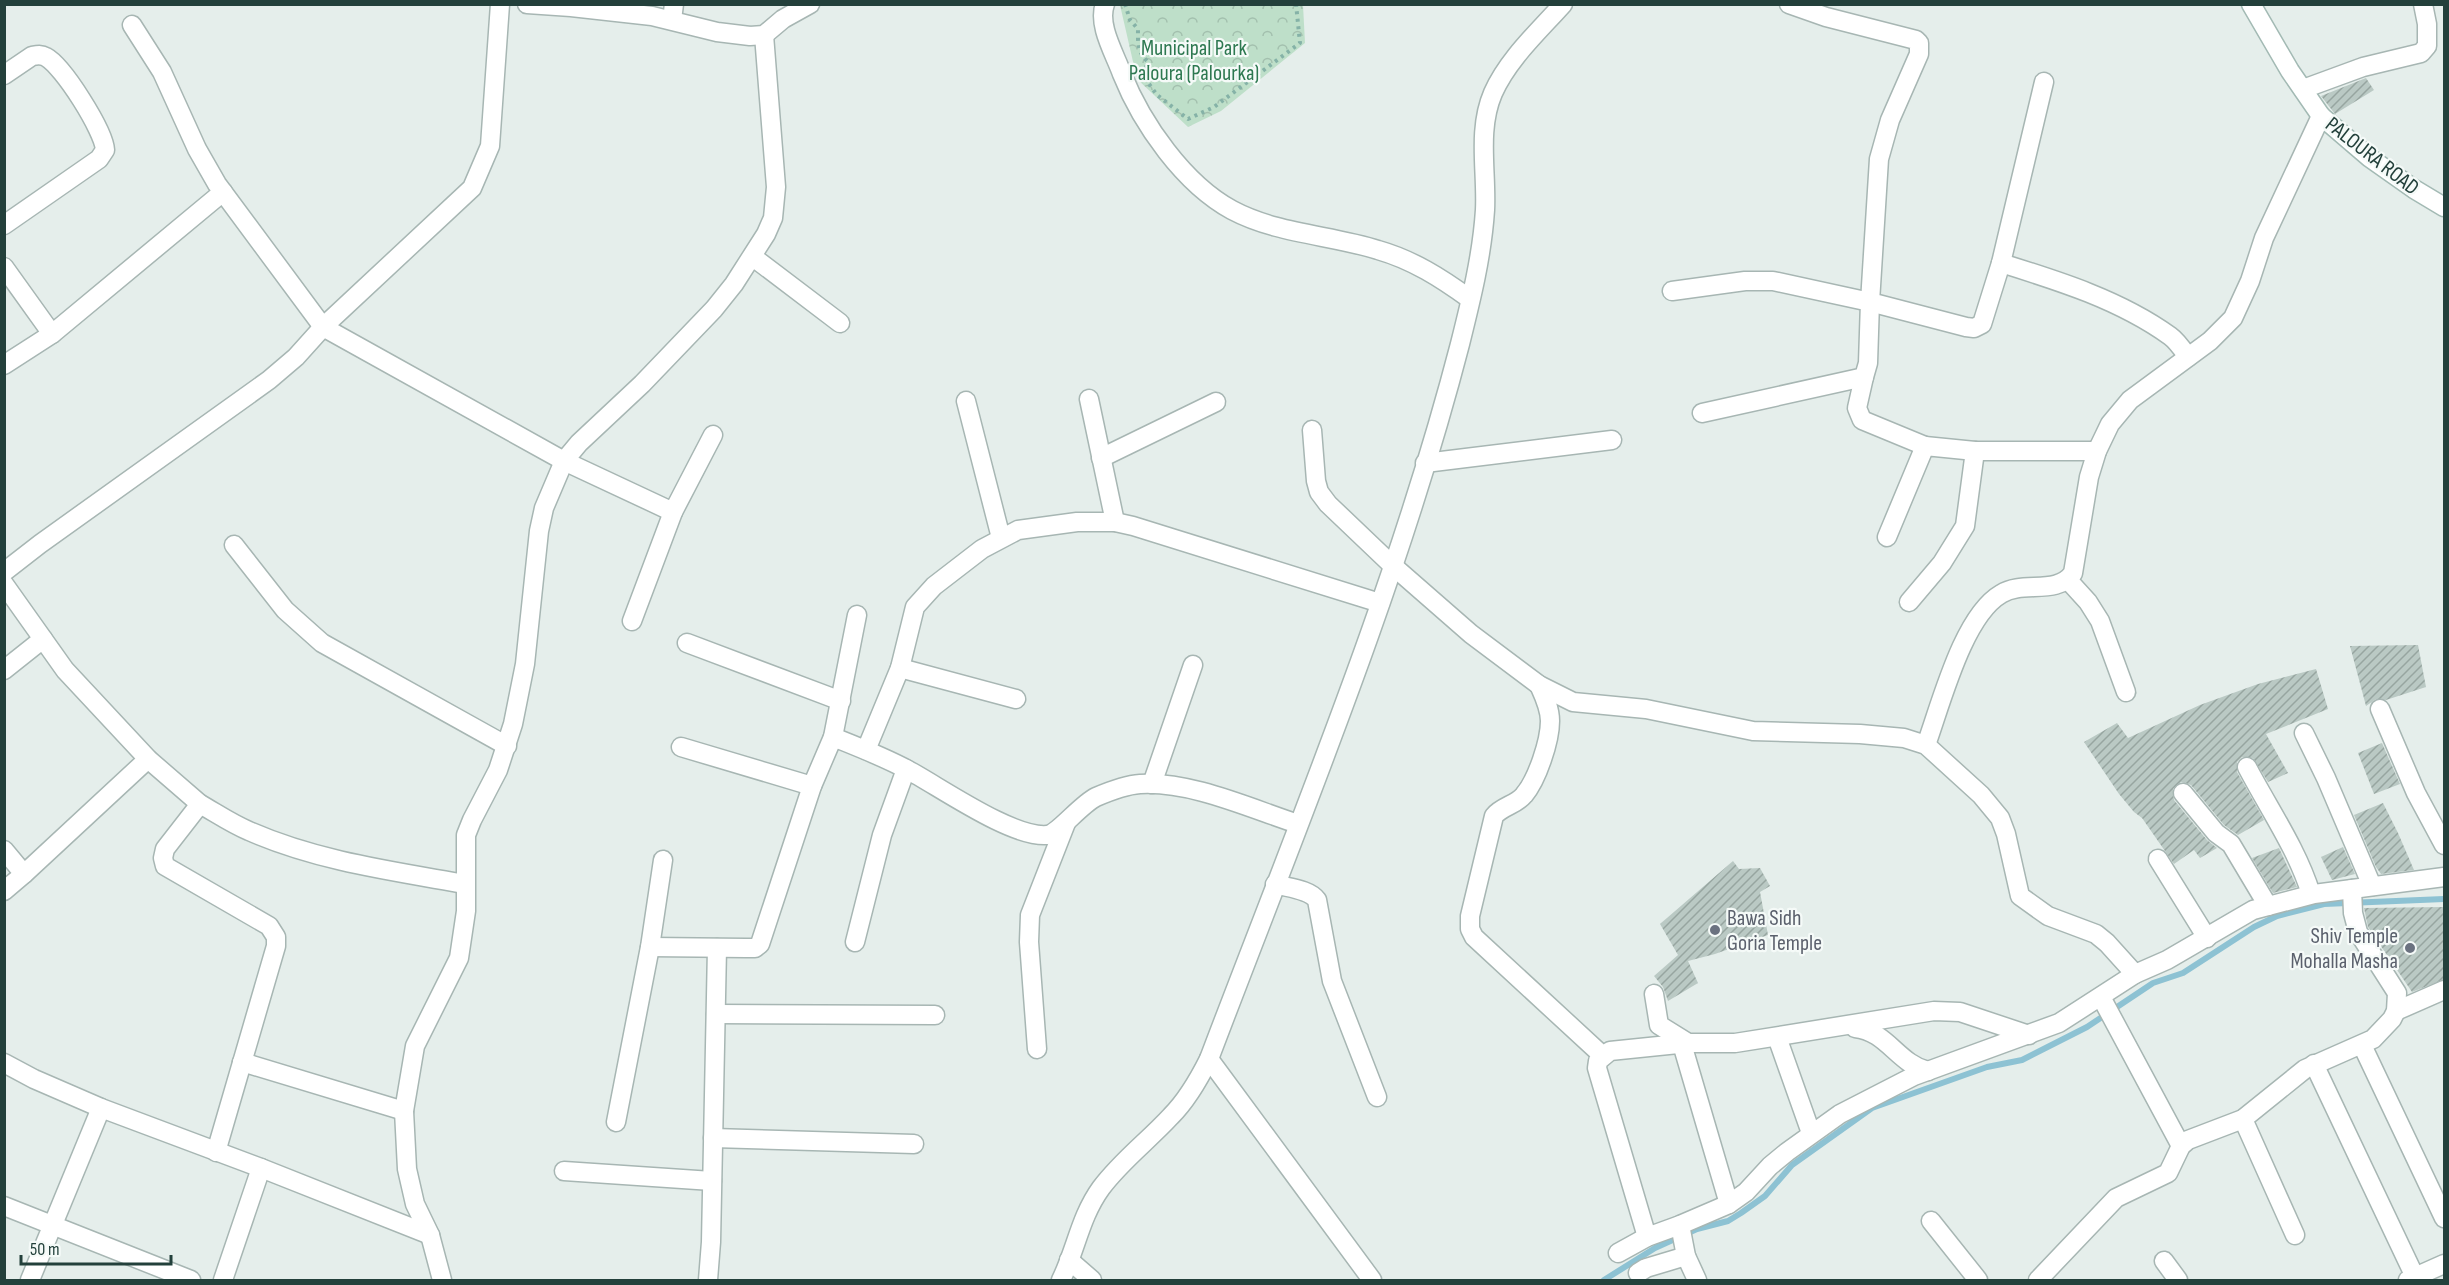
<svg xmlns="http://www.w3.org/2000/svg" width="2449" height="1285" viewBox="0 0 2449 1285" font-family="'Sofia Sans Condensed',sans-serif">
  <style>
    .park { fill: url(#park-crowns) }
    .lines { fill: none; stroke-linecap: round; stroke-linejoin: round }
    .stream { stroke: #8dc2d3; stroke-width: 6 }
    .building { fill: url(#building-hatch) }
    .minor-casing { stroke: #a7b6b3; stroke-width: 21 }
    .tertiary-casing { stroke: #a7b6b3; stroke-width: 21 }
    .secondary-casing { stroke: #a3bab4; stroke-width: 21 }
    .path { stroke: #85b2a7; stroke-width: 4; stroke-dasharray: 3 4.5; stroke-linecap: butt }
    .minor { stroke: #fff; stroke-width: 18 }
    .tertiary { stroke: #fff; stroke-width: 18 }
    .secondary { stroke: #fff; stroke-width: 18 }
    .worship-dot { fill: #6b7280; stroke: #f5faf8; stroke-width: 2 }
    .labels { text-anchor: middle; stroke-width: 4.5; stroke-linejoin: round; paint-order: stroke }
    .park-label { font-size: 22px; fill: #2d7850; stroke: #f5faf8 }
    .street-label { font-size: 22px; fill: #23403b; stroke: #f5faf8 }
    .worship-label { font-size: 22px; fill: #5b616d; stroke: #f5faf8; text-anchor: start }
  </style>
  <defs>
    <pattern id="park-crowns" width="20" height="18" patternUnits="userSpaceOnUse" patternTransform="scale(1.5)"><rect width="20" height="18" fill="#bedfc9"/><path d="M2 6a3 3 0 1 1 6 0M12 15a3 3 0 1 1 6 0" fill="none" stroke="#a3c0ae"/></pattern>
    <pattern id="building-hatch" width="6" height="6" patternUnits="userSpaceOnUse" patternTransform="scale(1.5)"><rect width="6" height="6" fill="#bac9c4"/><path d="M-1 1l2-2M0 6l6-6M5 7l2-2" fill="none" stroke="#97a5a0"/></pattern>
  </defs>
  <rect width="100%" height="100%" fill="#e5eeeb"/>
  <polygon class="park" points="1120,5 1303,5 1305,43 1221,111 1188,127 1137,79"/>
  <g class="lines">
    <polyline class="stream" points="1604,1280 1655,1248 1697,1229 1728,1221 1741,1213 1765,1196 1792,1165 1872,1108 1987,1067 2022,1060 2087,1027 2153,983 2183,973 2254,927 2277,916 2324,904 2444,899"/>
  </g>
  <g class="building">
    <polygon points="2366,78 2374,90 2335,114 2321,96"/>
    <polygon points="2418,645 2426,687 2386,700 2376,699 2366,706 2350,646"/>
    <polygon points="2316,669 2328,709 2266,734 2288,773 2268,782 2253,758 2242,757 2237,762 2237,772 2264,820 2238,835 2224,825 2191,785 2181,782 2173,789 2174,800 2207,840 2217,848 2200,858 2194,850 2174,864 2142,818 2134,812 2119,794 2084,742 2117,723 2128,738 2200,705 2258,684"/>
    <polygon points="2382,743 2400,784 2374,794 2358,753"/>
    <polygon points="2383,803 2398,833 2414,870 2381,874 2376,867 2354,815"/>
    <polygon points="2343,847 2355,874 2332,880 2321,857"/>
    <polygon points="2279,848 2297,887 2273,893 2252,858"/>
    <polygon points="1733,861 1739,869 1760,868 1770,886 1760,892 1768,935 1715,954 1688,961 1698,983 1668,1001 1663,987 1654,976 1678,955 1660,924"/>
    <polygon points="2445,907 2445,979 2412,992 2368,927 2364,908"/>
  </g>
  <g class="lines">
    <g class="minor-casing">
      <g id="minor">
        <polyline points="1789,4 1826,17 1916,40 1919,43 1919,54 1890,120 1879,159 1870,302 1966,327 1974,328 1982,324 2001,263 2044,82"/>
        <polyline points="672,20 674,4"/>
        <polyline points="132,25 162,72 197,149 217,184 323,327 564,461 673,512"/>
        <path d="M 4,75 L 32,56 C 37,55 41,54 46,57 C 63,66 104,131 105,150 L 99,159 L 4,225"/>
        <polyline points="2303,89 2363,67 2421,53 2427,46 2427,24 2423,4"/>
        <polyline points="753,257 840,323"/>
        <path d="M 2001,263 C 2059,281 2120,300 2170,336 C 2177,341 2183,350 2188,357"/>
        <polyline points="4,267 52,334"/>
        <polyline points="1672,291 1745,281 1773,281 1870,302 1868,363 1864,377 1702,413"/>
        <polyline points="4,365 52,334 223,192"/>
        <polyline points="1864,377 1857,408 1862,420 1925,446"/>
        <polyline points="1089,399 1115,522"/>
        <polyline points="966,401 1001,538"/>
        <polyline points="1312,430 1316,481 1319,492 1328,504 1392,565 1471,634 1539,685 1573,702 1646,709 1753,731 1860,734 1904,738 1926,745 1981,795 2000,818 2006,834 2020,896 2048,916 2096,934 2107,943 2135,974"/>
        <polyline points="1101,458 1216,402"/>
        <polyline points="1425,463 1612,440"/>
        <polyline points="1887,537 1925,446 1975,451 2097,451"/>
        <polyline points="234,545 285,610 322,643 507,746"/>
        <polyline points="4,572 40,544 269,380 296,357 323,327 472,188 490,146 500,4"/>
        <polyline points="2068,580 2088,602 2100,621 2126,692"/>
        <polyline points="4,584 65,670 148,759 200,804 165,849 163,858 165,866 269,926 276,937 276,946 216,1152"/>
        <polyline points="1909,602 1942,563 1965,526 1975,451"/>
        <polyline points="632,621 673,512 713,435"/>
        <polyline points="687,643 841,701"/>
        <polyline points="900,668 1016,699"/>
        <polyline points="4,670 43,639"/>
        <path d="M 1539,685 C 1544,696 1550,708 1550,721 C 1550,741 1537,780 1524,795 C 1516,805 1502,806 1494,816 L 1470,916 L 1470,929 L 1474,937 L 1603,1056"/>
        <polyline points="2380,709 2416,793 2444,845"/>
        <polyline points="2304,733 2326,778 2372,886"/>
        <path d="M 833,737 C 858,747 884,757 908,770 C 940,787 1012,838 1047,835 C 1058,834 1080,805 1096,797 C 1110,791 1125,785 1140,784 C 1191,781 1249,808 1298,824"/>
        <path d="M 1926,745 C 1941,704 1963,616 2001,594 C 2023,580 2057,596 2073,573 L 2089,477 L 2097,451 L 2110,424 L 2130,400 L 2210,341 L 2233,318 L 2250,281 L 2264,238 L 2321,116"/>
        <polyline points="681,747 812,786"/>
        <polyline points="866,750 900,668 915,607 934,586 982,549 1018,530 1077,522 1115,522 1133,526 1380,603"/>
        <path d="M 2247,767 C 2269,809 2297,849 2311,894"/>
        <polyline points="1152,784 1193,665"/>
        <polyline points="2183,793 2216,833 2231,844 2268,906"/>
        <path d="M 200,804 C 216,813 232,824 249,831 C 317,861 392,871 465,884"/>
        <polyline points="4,850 24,874 4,891"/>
        <polyline points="2158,859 2207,938"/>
        <polyline points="24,874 148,759"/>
        <path d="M 1275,884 C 1288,888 1309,889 1317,900 L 1332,981 L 1377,1097"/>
        <polyline points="855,942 882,835 906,769"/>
        <polyline points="650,947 746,948 755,948 760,944 812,786 833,737 857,615"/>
        <polyline points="1654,994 1659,1025 1688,1043 1735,1043 1934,1011 1960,1012 2029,1035"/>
        <polyline points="2101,997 2181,1146"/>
        <polyline points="2396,1011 2444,990"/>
        <polyline points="716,1014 935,1015"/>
        <path d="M 1855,1028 C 1887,1031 1898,1064 1928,1071"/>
        <polyline points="1777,1037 1811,1133"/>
        <polyline points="1682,1044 1729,1204"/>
        <polyline points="2362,1045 2444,1218"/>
        <polyline points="1037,1049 1029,942 1030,915 1066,823"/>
        <polyline points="1209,1059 1372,1280"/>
        <polyline points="242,1062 404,1111"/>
        <polyline points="4,1063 34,1079 101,1108 261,1168 430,1235"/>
        <polyline points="2314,1064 2415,1277"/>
        <polyline points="2243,1119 2295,1235"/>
        <polyline points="616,1122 650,947 663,860"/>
        <polyline points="713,1138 914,1144"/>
        <polyline points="564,1171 712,1181"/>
        <polyline points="4,1206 191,1280"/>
        <polyline points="1931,1221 1978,1280"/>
        <polyline points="1680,1225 1686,1256 1697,1280"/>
        <polyline points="1647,1237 1597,1068 1598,1061 1610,1051 1688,1043"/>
        <polyline points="1618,1253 1647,1237 1680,1225 1729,1204 1746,1192 1770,1166 1787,1152 1840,1114 1914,1076 2059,1023 2135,974 2167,960 2253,910 2314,894 2444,877"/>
        <polyline points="1069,1260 1092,1280"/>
        <polyline points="2164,1261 2178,1280"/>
        <polyline points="1638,1273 1646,1268 1686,1256"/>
        <polyline points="30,1280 101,1108"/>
        <polyline points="223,1280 261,1168"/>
        <polyline points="708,1280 711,1242 717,948"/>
        <polyline points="2038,1280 2116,1198 2168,1173 2181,1146 2188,1140 2243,1119 2305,1069 2373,1039 2392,1019 2396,1011 2397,993 2358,932 2353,913 2352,889"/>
        <polyline points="2408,1280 2444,1264"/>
      </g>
    </g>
    <g class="tertiary-casing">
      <g id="tertiary">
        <polyline points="527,4 571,7 652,16 717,32 750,36 764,35 783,19 810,4"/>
        <path d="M 1105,4 C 1097,25 1115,54 1122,74 C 1142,124 1184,184 1232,210 C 1277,234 1331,235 1378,250 C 1413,260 1441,278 1470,299"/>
        <polyline points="442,1280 430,1235 415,1204 407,1169 404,1111 415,1046 459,958 466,911 466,835 472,820 498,770 513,724 525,664 539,531 544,508 564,461 579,443 642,384 714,309 734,284 766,234 773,218 776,187 764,35"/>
        <path d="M 1061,1280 C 1076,1250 1080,1217 1101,1188 C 1121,1161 1148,1141 1171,1116 C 1187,1100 1199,1079 1209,1059 C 1298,824 1397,587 1460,344 C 1471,300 1482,256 1485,210 C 1487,172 1477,130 1493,93 C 1508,59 1539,31 1563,4"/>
      </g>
    </g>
    <g class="secondary-casing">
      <polyline id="secondary" points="2251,4 2290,71 2321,116 2370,158 2414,189 2444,207"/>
    </g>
    <g class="path">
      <path d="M 1125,4 L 1130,20 L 1138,29 C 1138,42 1137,51 1147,61 L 1145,78"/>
      <polyline points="1149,84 1157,95 1188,119 1214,107 1300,43 1296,4"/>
    </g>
    <use href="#minor" class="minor"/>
    <use href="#tertiary" class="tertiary"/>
    <use href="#secondary" class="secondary"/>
  </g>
  <g class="worship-dot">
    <circle cx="1715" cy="930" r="6"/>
    <circle cx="2410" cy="948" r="6"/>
  </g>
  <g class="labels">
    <g class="park-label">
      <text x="1194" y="55">Municipal Park<tspan x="1194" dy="25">Paloura (Palourka)</tspan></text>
    </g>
    <g class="street-label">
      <text transform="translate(2373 155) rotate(38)" y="8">PALOURA ROAD</text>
    </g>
    <g class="worship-label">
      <text x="1727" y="925">Bawa Sidh<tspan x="1727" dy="25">Goria Temple</tspan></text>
      <text x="2398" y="943" text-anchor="end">Shiv Temple<tspan x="2398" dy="25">Mohalla Masha</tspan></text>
    </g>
  </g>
  <rect width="2449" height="1285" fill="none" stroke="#23403b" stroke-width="12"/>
  <path d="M21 1255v9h150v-9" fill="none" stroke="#23403b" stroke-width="3"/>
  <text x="30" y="1255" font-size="18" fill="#23403b" stroke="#f5faf8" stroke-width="4.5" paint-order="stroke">50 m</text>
</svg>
